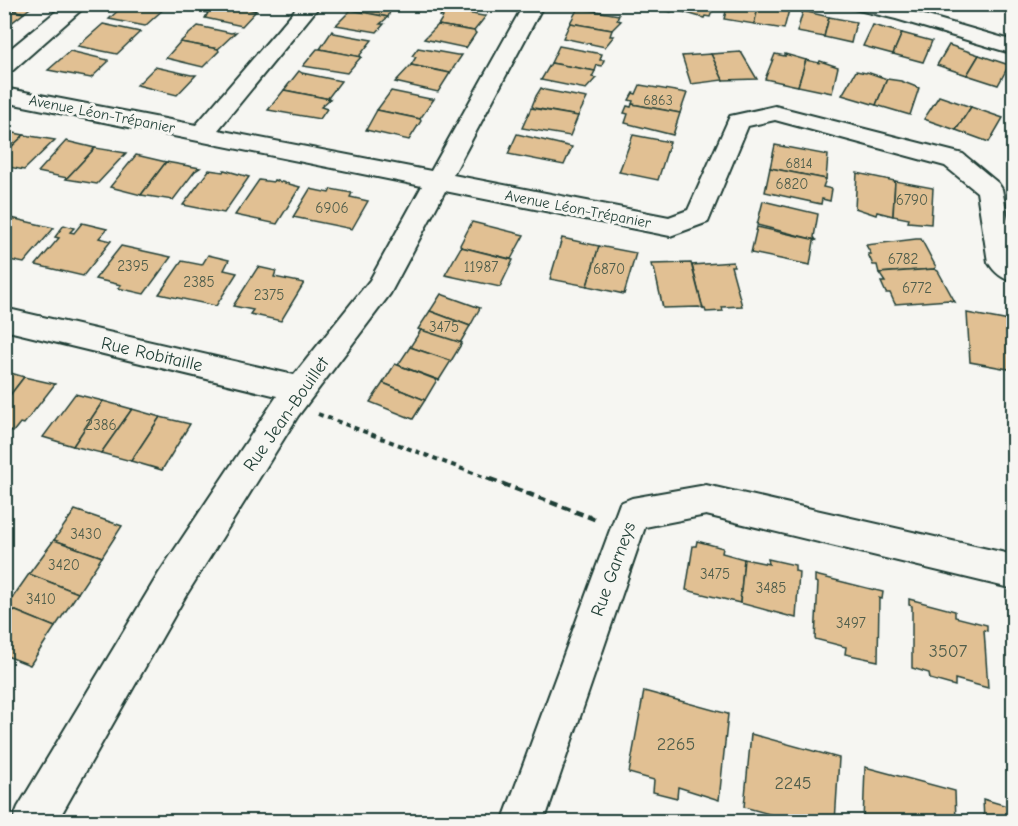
<svg xmlns="http://www.w3.org/2000/svg" width="1018" height="826" viewBox="0 0 1018 826" font-family="'Comic Neue',sans-serif">
  <style>
    .building { fill: #e1c093; stroke: #1f3d34; stroke-width: 1.5 }
    .lines { fill: none; stroke-linecap: round; stroke-linejoin: round }
    .street-casing { stroke: #1f3d34; stroke-width: 4 }
    .path-far1 { stroke: #1f3d34; stroke-width: 4; stroke-dasharray: 5 4.5; stroke-linecap: butt }
    .path { stroke: #1f3d34; stroke-width: 4.5; stroke-dasharray: 8 5; stroke-linecap: butt }
    .street { fill: #f6f6f2; fill-rule: evenodd }
    .labels { text-anchor: middle; stroke-width: 6; stroke-linejoin: round; paint-order: stroke }
    .far-number-label { font-size: 14px; fill: #505e4c }
    .far-street-label { font-size: 15px; fill: #1f3d34; stroke: #f6f6f2 }
    .number-label { font-size: 15px; fill: #505e4c }
    .street-label { font-size: 18px; fill: #1f3d34; stroke: #f6f6f2 }
    .near-number-label { font-size: 18px; fill: #505e4c }
  </style>
  <rect width="100%" height="100%" fill="#f6f6f2"/>
  <filter id="ink" filterUnits="userSpaceOnUse"><feTurbulence type="fractalNoise" baseFrequency=".0167" numOctaves="2"/><feDisplacementMap in="SourceGraphic" scale="12" xChannelSelector="R" yChannelSelector="G"/><feConvolveMatrix kernelMatrix="1 2 1 2 8 2 1 2 1" color-interpolation-filters="sRGB"/></filter>
  <g filter="url(#ink)">
    <g class="building">
      <polygon points="4,4 35,4 24,13 4,8"/>
      <polygon points="125,4 158,4 167,6 145,26 109,19"/>
      <polygon points="207,4 227,4 256,11 242,26 205,18 208,13 201,11"/>
      <polygon points="227,4 262,4 255,10"/>
      <polygon points="353,4 398,4 394,10 391,9 388,17 351,10"/>
      <polygon points="657,4 686,4 683,12 672,11 671,12 655,8"/>
      <polygon points="686,4 715,4 710,17 705,16 704,18 683,12"/>
      <polygon points="728,4 759,5 754,24 724,19"/>
      <polygon points="985,4 1014,4 1014,9 1012,13"/>
      <polygon points="759,5 789,10 784,29 754,24"/>
      <polygon points="4,8 24,13 6,27"/>
      <polygon points="578,8 619,15 617,20 621,21 612,30 570,23"/>
      <polygon points="445,9 483,16 486,16 474,31 438,25 443,17 440,16"/>
      <polygon points="351,10 388,17 380,24 384,24 377,32 336,25"/>
      <polygon points="803,11 829,17 824,37 797,32"/>
      <polygon points="829,17 856,22 851,43 824,37"/>
      <polygon points="570,23 612,30 610,36 614,36 605,47 563,38"/>
      <polygon points="103,24 140,32 117,54 78,46"/>
      <polygon points="438,25 474,31 476,33 466,48 424,39"/>
      <polygon points="873,25 902,33 893,54 863,46"/>
      <polygon points="198,26 231,33 236,32 218,49 180,42"/>
      <polygon points="332,31 334,33 372,40 360,55 361,57 320,49"/>
      <polygon points="902,33 932,41 923,62 893,54"/>
      <polygon points="180,42 218,49 219,51 203,67 166,58"/>
      <polygon points="949,45 979,55 967,75 937,65"/>
      <polygon points="559,46 602,54 600,60 604,60 602,66 597,65 595,71 551,63"/>
      <polygon points="418,48 457,55 462,55 450,73 411,65 416,57 412,56"/>
      <polygon points="317,49 320,49 361,57 347,73 303,66"/>
      <polygon points="70,51 108,60 108,62 91,78 48,70"/>
      <polygon points="741,52 757,79 723,80 711,54"/>
      <polygon points="711,54 723,80 691,84 682,56"/>
      <polygon points="775,54 785,56 785,54 806,60 798,86 765,79"/>
      <polygon points="979,55 1009,65 998,85 967,75"/>
      <polygon points="806,60 819,63 820,61 838,67 832,93 798,86"/>
      <polygon points="551,63 595,71 592,77 596,78 586,89 541,80"/>
      <polygon points="411,65 450,73 438,92 395,82"/>
      <polygon points="155,67 191,75 196,75 177,95 137,85"/>
      <polygon points="299,71 302,73 341,81 328,98 330,99 284,90"/>
      <polygon points="856,71 866,73 867,72 887,79 876,105 842,95"/>
      <polygon points="887,79 901,81 919,88 910,115 876,105"/>
      <polygon points="640,85 687,93 680,113 632,104 633,101 629,100 633,93 636,94"/>
      <polygon points="541,88 545,90 587,98 578,116 534,108 532,106 536,96"/>
      <polygon points="284,90 330,99 321,107 327,109 320,119 268,110"/>
      <polygon points="391,91 430,99 434,99 420,119 377,110"/>
      <polygon points="939,96 971,107 956,130 924,119"/>
      <polygon points="632,104 680,113 673,135 625,123 628,114 624,113 627,106 631,107"/>
      <polygon points="971,107 1003,118 989,142 956,130"/>
      <polygon points="531,108 578,116 570,136 522,128"/>
      <polygon points="377,110 420,119 421,121 409,140 366,130"/>
      <polygon points="4,131 24,135 4,154"/>
      <polygon points="517,134 572,147 564,165 508,154"/>
      <polygon points="24,135 55,140 24,170 4,166 4,154"/>
      <polygon points="633,135 670,142 658,180 619,172"/>
      <polygon points="66,141 95,148 67,178 38,172"/>
      <polygon points="775,145 828,155 826,179 770,168"/>
      <polygon points="95,148 126,153 97,184 66,179"/>
      <polygon points="136,155 166,162 141,195 110,187"/>
      <polygon points="166,162 200,168 195,171 173,200 141,195"/>
      <polygon points="770,168 826,179 823,187 832,189 830,201 822,199 821,204 765,192"/>
      <polygon points="209,170 223,172 224,170 249,177 224,213 183,205"/>
      <polygon points="857,173 895,181 893,216 877,212 876,215 855,208"/>
      <polygon points="259,180 273,182 274,180 300,187 277,224 235,215"/>
      <polygon points="895,181 933,188 931,224 908,222 909,219 893,216"/>
      <polygon points="310,189 329,193 331,189 352,193 350,197 368,201 352,229 293,217"/>
      <polygon points="763,201 818,214 814,237 816,240 757,225"/>
      <polygon points="7,217 54,228 24,263 4,259 4,220"/>
      <polygon points="472,222 524,235 511,259 461,247 460,245"/>
      <polygon points="82,223 107,229 99,238 111,241 83,276 36,265 59,238 55,237 64,225 74,228 70,232 74,233"/>
      <polygon points="757,227 816,240 814,241 810,265 751,253"/>
      <polygon points="562,238 599,246 587,286 550,279"/>
      <polygon points="916,239 921,239 936,267 934,269 879,273 877,265 873,265 868,254 871,254 866,245"/>
      <polygon points="121,246 171,257 144,294 118,288 121,285 95,279"/>
      <polygon points="599,246 636,253 624,294 587,286"/>
      <polygon points="461,247 513,260 500,287 445,275"/>
      <polygon points="208,255 229,260 224,270 237,273 216,306 159,294 182,261 202,265"/>
      <polygon points="733,262 734,266 731,266 742,306 722,307 723,311 706,312 705,309 703,309 692,265"/>
      <polygon points="691,263 703,309 699,307 663,308 654,268 652,268 651,264"/>
      <polygon points="258,267 276,271 274,277 304,283 281,321 250,314 253,310 233,306"/>
      <polygon points="934,269 938,271 955,302 949,300 895,304 890,293 886,293 881,282 885,282 879,273"/>
      <polygon points="441,294 480,308 470,326 430,311"/>
      <polygon points="430,311 470,326 460,343 418,329"/>
      <polygon points="967,313 1009,321 1012,324 1014,370 970,362"/>
      <polygon points="421,330 462,343 451,361 410,347"/>
      <polygon points="410,347 451,361 439,380 398,365"/>
      <polygon points="395,364 437,380 425,400 383,383"/>
      <polygon points="4,371 24,377 4,403"/>
      <polygon points="24,377 55,384 24,424 20,423 13,432 4,429 4,403"/>
      <polygon points="383,383 425,400 413,419 370,402"/>
      <polygon points="75,394 103,401 73,446 43,437"/>
      <polygon points="103,401 132,409 101,453 73,446"/>
      <polygon points="132,409 160,417 131,461 101,453"/>
      <polygon points="160,417 190,424 162,470 131,461"/>
      <polygon points="75,510 122,526 102,557 54,540"/>
      <polygon points="54,540 102,557 78,593 29,574"/>
      <polygon points="697,541 723,548 722,553 744,559 740,603 686,590 693,546 696,546"/>
      <polygon points="744,559 769,564 768,559 795,565 795,571 799,572 796,618 740,603"/>
      <polygon points="29,574 78,593 55,627 6,607"/>
      <polygon points="815,575 883,592 882,599 879,598 878,661 845,654 846,647 815,639 818,583 815,582"/>
      <polygon points="909,599 955,611 955,617 987,625 987,631 984,630 988,688 955,679 955,686 930,679 929,673 912,668 912,606 909,605"/>
      <polygon points="6,607 55,627 30,665 4,655"/>
      <polygon points="1007,627 1014,629 1014,677 1010,676"/>
      <polygon points="644,691 728,714 719,800 678,787 677,798 653,792 654,780 629,773"/>
      <polygon points="751,734 839,758 835,822 821,822 811,818 810,822 787,822 787,819 744,807"/>
      <polygon points="865,767 955,791 956,822 863,822"/>
      <polygon points="983,799 1014,808 1014,822 984,822"/>
    </g>
    <g class="lines">
      <g class="street-casing">
        <g id="street">
          <polygon points="65,4 88,4 12,71 4,72 4,54"/>
          <path d="M 300,4 L 321,4 L 218,130 L 431,171 L 524,4 L 544,4 L 453,175 L 669,217 L 688,210 L 730,116 L 775,106 L 963,154 L 998,183 L 1002,189 L 1014,251 L 1014,282 C 1002,279 994,272 988,262 L 977,192 L 945,166 L 775,120 L 748,126 L 708,222 L 670,236 L 445,191 L 390,294 L 298,416 L 185,597 L 57,822 L 12,822 L 18,807 L 159,573 L 277,396 L 4,330 L 4,308 L 294,375 L 370,280 L 422,186 L 4,102 L 4,88 L 196,125 Z"/>
          <polygon points="847,4 886,4 1014,41 1014,54 896,19 850,8"/>
          <polygon points="706,485 1014,555 1014,589 706,515 645,527 544,822 502,822 620,503 632,498"/>
        </g>
      </g>
      <polyline class="path-far1" points="318,414 494,481"/>
      <polyline class="path" points="490,479 597,520"/>
      <use href="#street" class="street"/>
    </g>
  </g>
  <g class="labels">
    <g class="far-number-label">
      <text x="658" y="105">6863</text>
      <text x="799" y="168">6814</text>
    </g>
    <g class="far-street-label">
      <text transform="translate(102 114) rotate(11)" y="5">Avenue Léon-Trépanier</text>
      <text transform="translate(578 209) rotate(11)" y="5">Avenue Léon-Trépanier</text>
    </g>
    <g class="number-label">
      <text x="792" y="189">6820</text>
      <text x="912" y="205">6790</text>
      <text x="332" y="213">6906</text>
      <text x="903" y="264">6782</text>
      <text x="133" y="271">2395</text>
      <text x="481" y="272">11987</text>
      <text x="609" y="274">6870</text>
      <text x="199" y="287">2385</text>
      <text x="917" y="293">6772</text>
      <text x="269" y="300">2375</text>
      <text x="444" y="332">3475</text>
      <text x="101" y="430">2386</text>
      <text x="86" y="539">3430</text>
      <text x="64" y="570">3420</text>
      <text x="715" y="579">3475</text>
      <text x="771" y="593">3485</text>
      <text x="41" y="604">3410</text>
      <text x="851" y="628">3497</text>
    </g>
    <g class="street-label">
      <text transform="translate(152 354) rotate(13)" y="6">Rue Robitaille</text>
      <text transform="translate(286 414) rotate(-55)" y="6">Rue Jean-Bouillet</text>
      <text transform="translate(613 569) rotate(-70)" y="6">Rue Garneys</text>
    </g>
    <g class="near-number-label">
      <text x="948" y="657">3507</text>
      <text x="676" y="750">2265</text>
      <text x="793" y="789">2245</text>
    </g>
  </g>
  <rect width="1018" height="826" fill="none" stroke="#f6f6f2" stroke-width="24"/>
  <rect x="12" y="12" width="994" height="802" fill="none" stroke="#1f3d34" stroke-width="2" filter="url(#ink)"/>
</svg>
